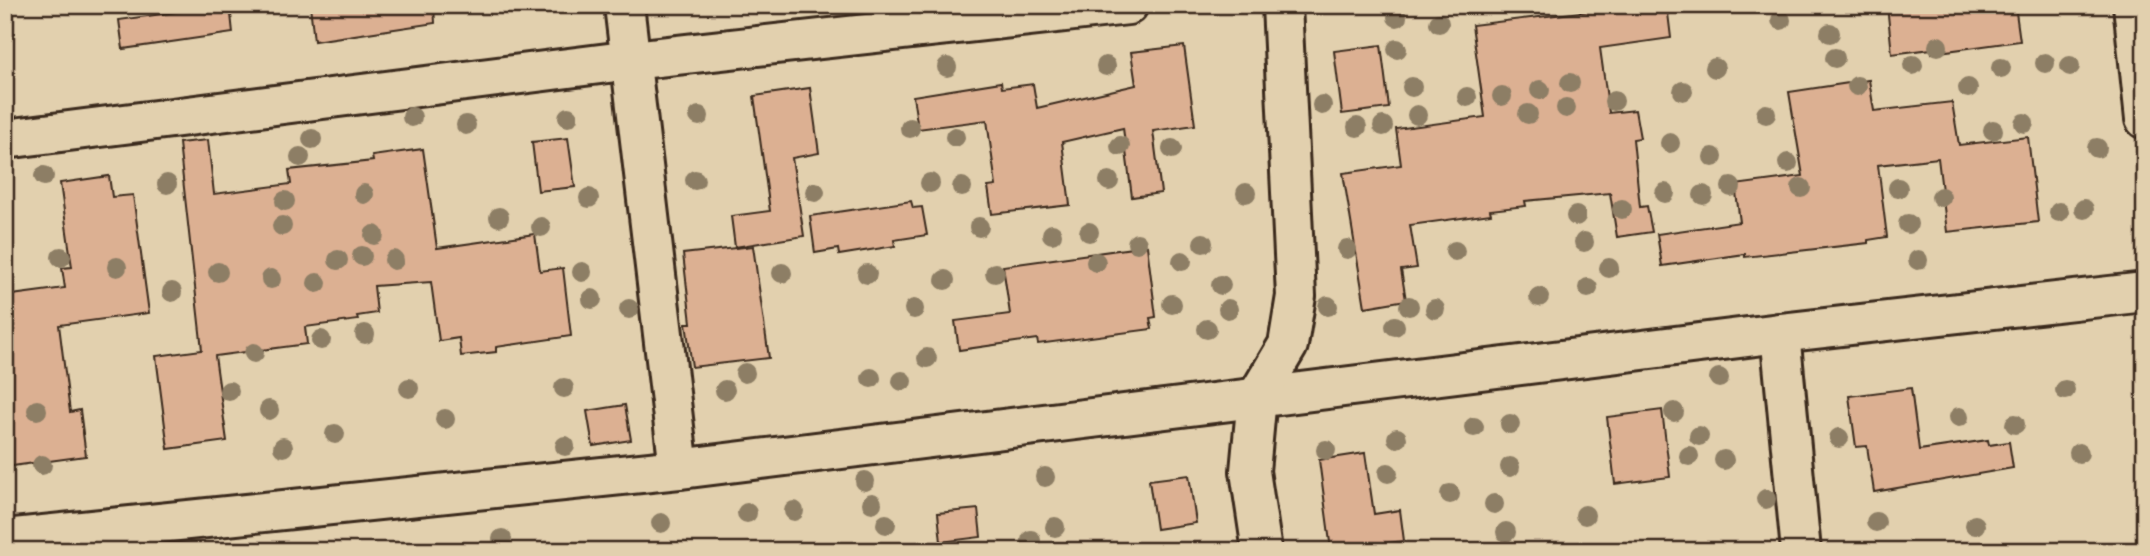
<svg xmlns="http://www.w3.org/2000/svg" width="2150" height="556" viewBox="0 0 2150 556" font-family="Caveat,sans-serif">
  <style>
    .building { fill: #dcb092; stroke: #3b2a1e; stroke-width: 2 }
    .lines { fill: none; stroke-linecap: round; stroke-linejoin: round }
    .minor-casing { stroke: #3b2a1e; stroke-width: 44 }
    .minor { stroke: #e2d0ae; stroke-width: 38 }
    .tree { fill: #8d7e65 }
  </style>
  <rect width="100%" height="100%" fill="#e2d0ae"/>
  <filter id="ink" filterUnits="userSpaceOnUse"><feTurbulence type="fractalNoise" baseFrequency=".0143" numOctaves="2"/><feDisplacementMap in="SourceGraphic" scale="14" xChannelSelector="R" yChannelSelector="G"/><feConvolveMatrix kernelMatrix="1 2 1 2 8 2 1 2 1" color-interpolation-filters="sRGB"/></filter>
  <g filter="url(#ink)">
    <g class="building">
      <polygon points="197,5 230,5 233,33 123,49 119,20 198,9"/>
      <polygon points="310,5 434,5 435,23 314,41"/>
      <polygon points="1639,5 1667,5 1671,38 1600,48 1609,113 1635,110 1640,138 1633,139 1640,207 1647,206 1652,232 1617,237 1610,193 1525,201 1526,206 1490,210 1491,214 1410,225 1417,268 1401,270 1406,300 1365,307 1343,173 1401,165 1396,129 1485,117 1472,25"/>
      <polygon points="1887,5 2015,5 2020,41 1932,53 1932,49 1892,54"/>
      <polygon points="1381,45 1389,108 1342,114 1334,51"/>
      <polygon points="1184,46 1195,125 1153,131 1161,193 1132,197 1123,128 1062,142 1070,205 992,214 988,187 996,186 987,120 918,129 913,96 1001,82 1002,88 1033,84 1037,108 1136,85 1131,52"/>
      <polygon points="1869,80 1874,111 1952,102 1959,145 2028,137 2038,222 1947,232 1938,158 1878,165 1887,237 1868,240 1868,243 1745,257 1745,254 1662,266 1657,234 1740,222 1735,185 1803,176 1789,92"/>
      <polygon points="810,88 819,153 792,158 804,236 735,247 731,216 770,211 754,96"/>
      <polygon points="568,138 575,187 538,191 532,142"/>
      <polygon points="208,140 214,194 291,184 289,170 373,161 372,156 423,149 437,248 535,234 540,271 563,268 571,336 496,347 496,352 461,356 459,338 439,341 431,282 374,286 377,313 357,316 358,320 305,327 307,344 215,356 227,441 168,449 156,356 202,350 179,143"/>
      <polygon points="109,176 112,197 133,195 149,313 59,325 70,412 80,410 86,456 5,467 5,296 65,288 62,268 72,267 60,183"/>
      <polygon points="911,201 913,208 922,207 927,235 894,240 895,246 839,255 838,249 815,253 810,216"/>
      <polygon points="753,246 769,358 692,367 686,323 691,323 683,254"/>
      <polygon points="1147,246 1156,317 1150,318 1152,329 1038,344 1037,339 959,350 955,321 1010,314 1003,266"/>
      <polygon points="1911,388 1919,450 1988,440 1989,445 2009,442 2013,468 1874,492 1867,446 1856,447 1849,396"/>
      <polygon points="625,405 631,440 593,446 587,411"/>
      <polygon points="1662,410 1670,477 1615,484 1607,417"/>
      <polygon points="1365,453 1374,514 1400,510 1404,541 1331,550 1319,460"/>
      <polygon points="1189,475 1196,523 1156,529 1149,480"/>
      <polygon points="978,509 981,537 941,542 938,513"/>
    </g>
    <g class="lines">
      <g class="minor-casing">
        <g id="minor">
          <polyline points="624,5 679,469"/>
          <polyline points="2133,5 2145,119"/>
          <polyline points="5,139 632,60 1128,5"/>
          <polyline points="1780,333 1801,551"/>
          <polyline points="5,539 679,469 1780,333 2145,292"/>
          <polyline points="1262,551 1250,471 1257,397 1288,345 1296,296 1282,5"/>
        </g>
      </g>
      <use href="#minor" class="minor"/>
    </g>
    <g class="tree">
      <circle cx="1397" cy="17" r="10"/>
      <circle cx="1781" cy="20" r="10"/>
      <circle cx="1439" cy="23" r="10"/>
      <circle cx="1830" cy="33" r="10"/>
      <circle cx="1938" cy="46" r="10"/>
      <circle cx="1397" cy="49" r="10"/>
      <circle cx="1835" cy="58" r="10"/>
      <circle cx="2045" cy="63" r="10"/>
      <circle cx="1913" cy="65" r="10"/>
      <circle cx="1106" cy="66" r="10"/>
      <circle cx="2070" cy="66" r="10"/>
      <circle cx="947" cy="67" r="10"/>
      <circle cx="1715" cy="68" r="10"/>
      <circle cx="2001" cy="68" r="10"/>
      <circle cx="1570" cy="83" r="10"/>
      <circle cx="1857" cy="86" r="10"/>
      <circle cx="1412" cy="87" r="10"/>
      <circle cx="1968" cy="88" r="10"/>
      <circle cx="1540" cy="90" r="10"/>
      <circle cx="1683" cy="91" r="10"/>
      <circle cx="1502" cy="96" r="10"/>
      <circle cx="1467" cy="97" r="10"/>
      <circle cx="1614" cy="101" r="10"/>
      <circle cx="1322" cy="105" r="10"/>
      <circle cx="1566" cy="108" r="10"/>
      <circle cx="1528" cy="114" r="10"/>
      <circle cx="1766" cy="114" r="10"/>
      <circle cx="1417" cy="115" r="10"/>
      <circle cx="699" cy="116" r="10"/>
      <circle cx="412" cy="117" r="10"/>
      <circle cx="568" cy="117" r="10"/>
      <circle cx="2024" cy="123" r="10"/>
      <circle cx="466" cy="125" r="10"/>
      <circle cx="1383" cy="126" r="10"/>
      <circle cx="1357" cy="127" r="10"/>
      <circle cx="910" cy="128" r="10"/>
      <circle cx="1993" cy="130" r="10"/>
      <circle cx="955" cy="137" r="10"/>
      <circle cx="312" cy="139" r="10"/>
      <circle cx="1670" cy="143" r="10"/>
      <circle cx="1120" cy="146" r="10"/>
      <circle cx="2097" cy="148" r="10"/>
      <circle cx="1172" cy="149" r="10"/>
      <circle cx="300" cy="157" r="10"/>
      <circle cx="1713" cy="157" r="10"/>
      <circle cx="1788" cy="163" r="10"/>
      <circle cx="44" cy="176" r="10"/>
      <circle cx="695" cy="180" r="10"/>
      <circle cx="1109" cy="181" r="10"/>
      <circle cx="930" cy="183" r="10"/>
      <circle cx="167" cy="184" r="10"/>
      <circle cx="962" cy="187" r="10"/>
      <circle cx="1731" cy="187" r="10"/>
      <circle cx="1801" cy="188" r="10"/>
      <circle cx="1898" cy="188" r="10"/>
      <circle cx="815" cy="192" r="10"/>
      <circle cx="1246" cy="193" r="10"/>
      <circle cx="1665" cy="193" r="10"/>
      <circle cx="364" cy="194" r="10"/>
      <circle cx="1703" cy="195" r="10"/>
      <circle cx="1941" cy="197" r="10"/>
      <circle cx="589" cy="198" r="10"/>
      <circle cx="285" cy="201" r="10"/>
      <circle cx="1622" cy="209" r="10"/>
      <circle cx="2084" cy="209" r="10"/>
      <circle cx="2059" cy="212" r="10"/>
      <circle cx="1576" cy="216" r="10"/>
      <circle cx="499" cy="217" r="10"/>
      <circle cx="1908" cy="224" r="10"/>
      <circle cx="282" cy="226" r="10"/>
      <circle cx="541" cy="227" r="10"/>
      <circle cx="979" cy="227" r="10"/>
      <circle cx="1089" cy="232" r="10"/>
      <circle cx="1052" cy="234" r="10"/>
      <circle cx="374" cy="235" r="10"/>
      <circle cx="1584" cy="242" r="10"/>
      <circle cx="1137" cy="243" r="10"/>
      <circle cx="1203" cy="243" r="10"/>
      <circle cx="1347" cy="249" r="10"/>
      <circle cx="1455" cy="251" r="10"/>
      <circle cx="362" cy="256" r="10"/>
      <circle cx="61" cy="257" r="10"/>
      <circle cx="338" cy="260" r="10"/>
      <circle cx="394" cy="260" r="10"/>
      <circle cx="1918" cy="260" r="10"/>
      <circle cx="1182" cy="261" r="10"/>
      <circle cx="1096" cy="262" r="10"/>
      <circle cx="117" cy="267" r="10"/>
      <circle cx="1609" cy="268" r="10"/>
      <circle cx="218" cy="272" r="10"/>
      <circle cx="582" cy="272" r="10"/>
      <circle cx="782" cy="273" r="10"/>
      <circle cx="995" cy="273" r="10"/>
      <circle cx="867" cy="274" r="10"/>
      <circle cx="271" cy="279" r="10"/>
      <circle cx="945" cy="280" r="10"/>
      <circle cx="317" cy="283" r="10"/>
      <circle cx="1221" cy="285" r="10"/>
      <circle cx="1588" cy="288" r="10"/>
      <circle cx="172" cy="292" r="10"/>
      <circle cx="1539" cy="297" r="10"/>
      <circle cx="592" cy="299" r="10"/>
      <circle cx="1172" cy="304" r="10"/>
      <circle cx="1328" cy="306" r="10"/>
      <circle cx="1409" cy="306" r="10"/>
      <circle cx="629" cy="309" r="10"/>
      <circle cx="914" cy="309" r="10"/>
      <circle cx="1228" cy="309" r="10"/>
      <circle cx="1435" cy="309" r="10"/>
      <circle cx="1395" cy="326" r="10"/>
      <circle cx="1207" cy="329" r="10"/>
      <circle cx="365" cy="334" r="10"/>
      <circle cx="321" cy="340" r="10"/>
      <circle cx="254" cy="353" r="10"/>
      <circle cx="927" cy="358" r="10"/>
      <circle cx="745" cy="373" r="10"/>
      <circle cx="871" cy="378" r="10"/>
      <circle cx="1719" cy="378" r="10"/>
      <circle cx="902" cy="381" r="10"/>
      <circle cx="409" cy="388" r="10"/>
      <circle cx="564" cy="388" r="10"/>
      <circle cx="725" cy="390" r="10"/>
      <circle cx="2065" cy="390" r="10"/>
      <circle cx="229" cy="391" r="10"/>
      <circle cx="37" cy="410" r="10"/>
      <circle cx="269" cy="410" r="10"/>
      <circle cx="1674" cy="412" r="10"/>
      <circle cx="1959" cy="417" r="10"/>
      <circle cx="445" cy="419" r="10"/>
      <circle cx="1510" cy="424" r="10"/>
      <circle cx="2015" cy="424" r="10"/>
      <circle cx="1474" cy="427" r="10"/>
      <circle cx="335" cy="434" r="10"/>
      <circle cx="1699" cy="436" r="10"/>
      <circle cx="1397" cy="438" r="10"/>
      <circle cx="1839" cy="438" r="10"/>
      <circle cx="565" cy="446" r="10"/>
      <circle cx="283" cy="447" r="10"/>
      <circle cx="1326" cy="450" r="10"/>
      <circle cx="2079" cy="453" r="10"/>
      <circle cx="1689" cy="456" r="10"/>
      <circle cx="1724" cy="460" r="10"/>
      <circle cx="42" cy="465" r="10"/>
      <circle cx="1510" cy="467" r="10"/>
      <circle cx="1388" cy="473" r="10"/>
      <circle cx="1045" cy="477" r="10"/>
      <circle cx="865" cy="481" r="10"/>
      <circle cx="1450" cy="494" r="10"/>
      <circle cx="1766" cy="499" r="10"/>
      <circle cx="872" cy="503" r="10"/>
      <circle cx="1494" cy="504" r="10"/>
      <circle cx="794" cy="511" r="10"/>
      <circle cx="747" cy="513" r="10"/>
      <circle cx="1585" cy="515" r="10"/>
      <circle cx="1876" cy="522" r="10"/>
      <circle cx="661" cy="523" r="10"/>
      <circle cx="886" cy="524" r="10"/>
      <circle cx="1975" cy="525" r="10"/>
      <circle cx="1055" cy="527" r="10"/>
      <circle cx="1506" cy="532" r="10"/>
      <circle cx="502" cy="539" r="10"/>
      <circle cx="1031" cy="540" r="10"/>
    </g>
  </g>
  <rect width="2150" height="556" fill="none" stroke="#e2d0ae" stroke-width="28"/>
  <rect x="14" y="14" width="2122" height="528" fill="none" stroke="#3b2a1e" stroke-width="2.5" filter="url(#ink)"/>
</svg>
